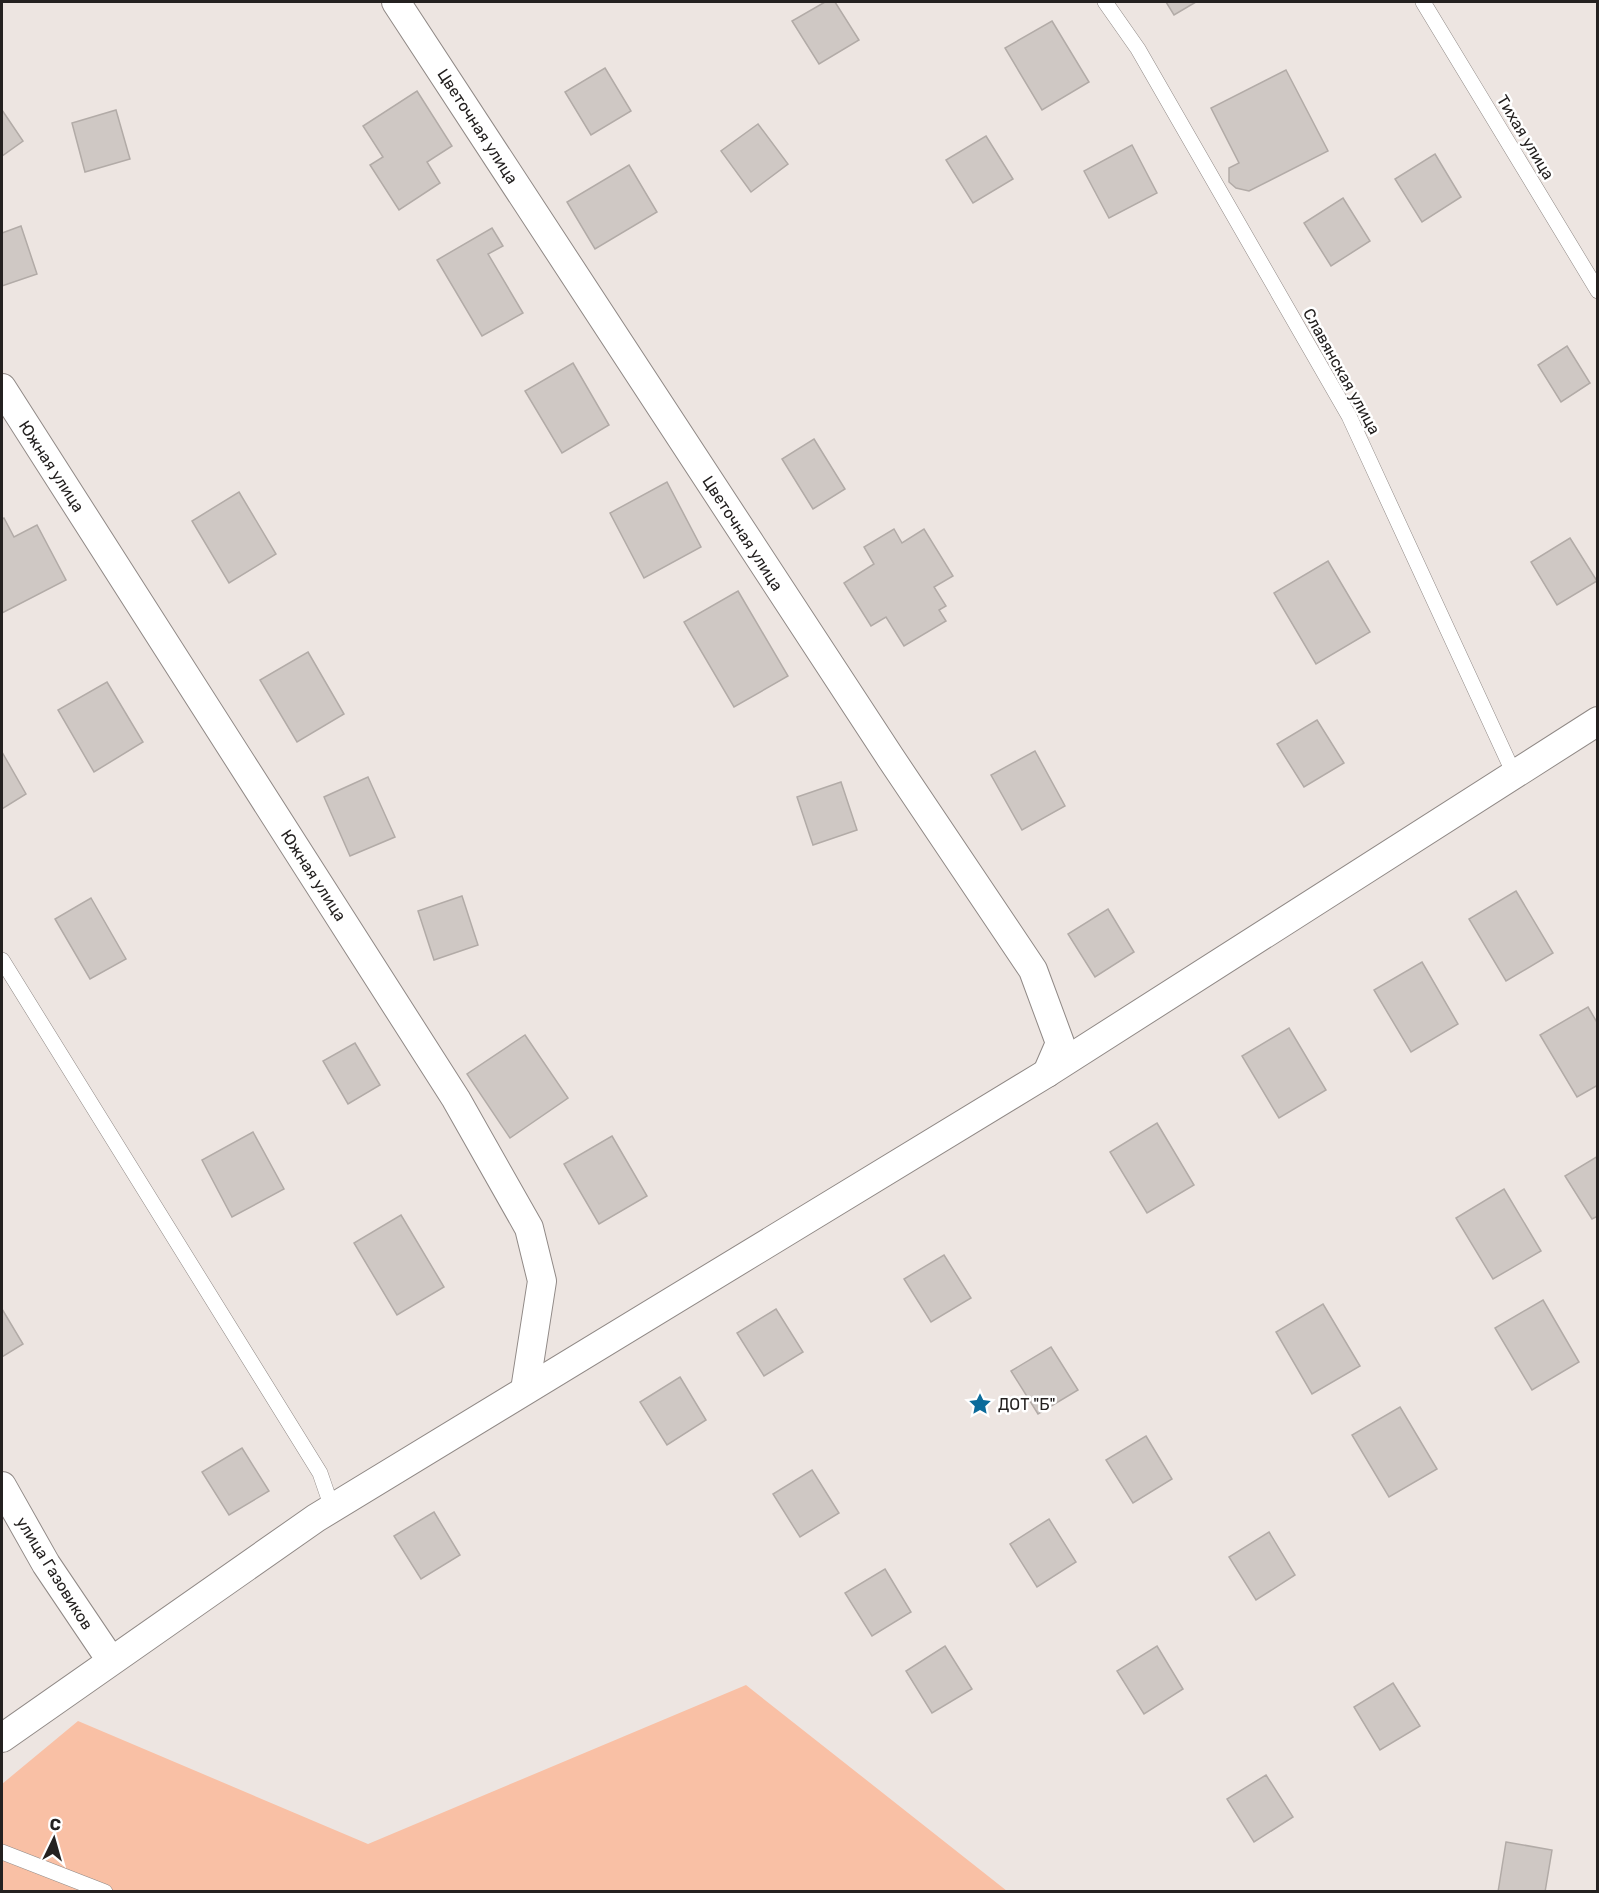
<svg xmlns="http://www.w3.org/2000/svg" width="1599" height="1893" viewBox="0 0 1599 1893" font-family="Rubik,sans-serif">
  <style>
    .green { fill: #f9c0a5 }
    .building { fill: #cfc8c4; stroke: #b2aba7; stroke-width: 1.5 }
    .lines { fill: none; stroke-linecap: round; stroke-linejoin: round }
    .lane-casing { stroke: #908986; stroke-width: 16 }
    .street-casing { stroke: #908986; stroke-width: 30 }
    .lane { stroke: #fff; stroke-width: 15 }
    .street { stroke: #fff; stroke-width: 28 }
    .labels { text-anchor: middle; stroke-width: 5; stroke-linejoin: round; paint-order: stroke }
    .street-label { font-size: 16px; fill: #242120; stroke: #fff }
    .poi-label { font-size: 16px; fill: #242120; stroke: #fff; text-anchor: start }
  </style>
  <rect width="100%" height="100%" fill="#ede5e1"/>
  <polygon class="green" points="746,1685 1007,1891 2,1892 2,1784 78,1721 368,1844"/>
  <g class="building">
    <polygon points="825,2 835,2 859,40 819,64 792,21"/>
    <polygon points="1166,2 1196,2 1174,15"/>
    <polygon points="1052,21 1089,82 1042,110 1005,48"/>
    <polygon points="605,68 631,111 591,135 565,92"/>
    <polygon points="1286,70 1328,151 1249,191 1236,188 1229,182 1229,168 1239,163 1211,108"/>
    <polygon points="417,91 452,146 427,162 440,183 399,210 370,165 383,157 363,126"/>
    <polygon points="2,110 23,141 2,156"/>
    <polygon points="116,110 130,159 85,172 72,123"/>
    <polygon points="758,124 788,164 751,192 721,151"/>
    <polygon points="986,136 1013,179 973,203 946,160"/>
    <polygon points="1132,145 1157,193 1109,218 1084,171"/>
    <polygon points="1435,154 1461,197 1422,222 1395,179"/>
    <polygon points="629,165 657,212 595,249 567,202"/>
    <polygon points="1343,198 1370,241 1331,266 1304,223"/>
    <polygon points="21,226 37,274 2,286 2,233"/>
    <polygon points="492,228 503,246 488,254 523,313 482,336 437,260"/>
    <polygon points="1567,346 1590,383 1561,402 1538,365"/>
    <polygon points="573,363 609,425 562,453 525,391"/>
    <polygon points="814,439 845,489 813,509 782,459"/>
    <polygon points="667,482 701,547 644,578 610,513"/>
    <polygon points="239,492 276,554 229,583 192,521"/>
    <polygon points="4,518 14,537 37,525 66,580 2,613 2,519"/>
    <polygon points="894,529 902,543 924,529 953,576 934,587 946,606 939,610 946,621 904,646 886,617 871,626 844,583 874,564 864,547"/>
    <polygon points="1570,538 1597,581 1557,605 1531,562"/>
    <polygon points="1328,561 1370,632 1316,664 1274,593"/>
    <polygon points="738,591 788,676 734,707 684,622"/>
    <polygon points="308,652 344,714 297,742 260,680"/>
    <polygon points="107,682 143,742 94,772 58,710"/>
    <polygon points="1317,720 1344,763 1304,787 1277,744"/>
    <polygon points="1035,751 1065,806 1022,830 991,775"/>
    <polygon points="2,752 26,794 2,809"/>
    <polygon points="368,777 395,837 350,856 324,797"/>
    <polygon points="841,782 857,830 813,845 797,797"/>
    <polygon points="1516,891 1553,953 1506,981 1469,919"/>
    <polygon points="462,896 478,945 434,960 418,911"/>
    <polygon points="91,898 126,959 90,979 55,919"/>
    <polygon points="1108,909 1134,952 1095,977 1068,934"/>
    <polygon points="1422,962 1458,1024 1411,1052 1374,990"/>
    <polygon points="1588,1007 1598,1024 1598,1085 1577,1097 1540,1035"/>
    <polygon points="1289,1028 1326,1090 1279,1118 1242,1056"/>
    <polygon points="525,1035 568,1098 510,1138 467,1074"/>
    <polygon points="355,1043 380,1085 348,1104 323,1061"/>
    <polygon points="1157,1123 1194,1185 1147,1213 1110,1152"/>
    <polygon points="253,1132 284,1189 232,1217 202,1160"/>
    <polygon points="612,1136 647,1196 599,1224 564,1164"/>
    <polygon points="1598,1156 1598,1216 1592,1219 1565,1176"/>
    <polygon points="1504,1189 1541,1251 1493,1279 1456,1218"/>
    <polygon points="401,1215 444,1287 397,1315 354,1243"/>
    <polygon points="944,1255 971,1298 931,1322 904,1279"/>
    <polygon points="1543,1300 1579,1362 1532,1390 1495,1328"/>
    <polygon points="1323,1304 1360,1366 1312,1394 1276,1332"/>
    <polygon points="2,1309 23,1344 2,1357"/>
    <polygon points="776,1309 803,1352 764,1376 737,1333"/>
    <polygon points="1051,1347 1078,1390 1038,1414 1011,1371"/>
    <polygon points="680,1377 706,1420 667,1445 640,1402"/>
    <polygon points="1400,1407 1437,1469 1389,1497 1352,1435"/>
    <polygon points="1146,1436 1172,1479 1133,1503 1106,1460"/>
    <polygon points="242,1448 269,1491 229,1515 202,1472"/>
    <polygon points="812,1470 839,1513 800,1537 773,1494"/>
    <polygon points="434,1512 460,1555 421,1579 394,1536"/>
    <polygon points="1049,1519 1076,1562 1037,1587 1010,1544"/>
    <polygon points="1269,1532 1295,1575 1256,1600 1229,1557"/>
    <polygon points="885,1569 911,1612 872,1636 845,1593"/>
    <polygon points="945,1646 972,1689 932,1713 906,1671"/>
    <polygon points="1157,1646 1183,1689 1144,1714 1117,1671"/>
    <polygon points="1393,1683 1420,1726 1380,1750 1354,1707"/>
    <polygon points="1266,1775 1293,1817 1254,1842 1227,1799"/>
    <polygon points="1506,1842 1552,1850 1545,1892 1498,1892"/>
  </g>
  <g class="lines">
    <g class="lane-casing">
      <g id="lane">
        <polyline points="1105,2 1138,49 1349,416 1515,776"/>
        <polyline points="1423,2 1598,291"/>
        <polyline points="2,960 320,1473 331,1505 325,1510"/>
        <polyline points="2,1852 105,1892"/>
      </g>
    </g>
    <g class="street-casing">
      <g id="street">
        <polyline points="396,2 890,757 1033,970 1060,1043 1047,1073"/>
        <polyline points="2,388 456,1099 529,1228 542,1281 525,1390"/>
        <polyline points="2,1486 46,1564 110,1659"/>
        <polyline points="2,1738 316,1518 1047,1073 1598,721"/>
      </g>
    </g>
    <use href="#lane" class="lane"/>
    <use href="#street" class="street"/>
  </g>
  <defs>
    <g id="sight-bare" transform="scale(1.8)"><path d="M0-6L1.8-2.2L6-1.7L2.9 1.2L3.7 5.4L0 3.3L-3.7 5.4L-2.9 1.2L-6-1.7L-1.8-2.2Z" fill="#0b6b9a" stroke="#fff" stroke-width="2.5" paint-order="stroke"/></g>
  </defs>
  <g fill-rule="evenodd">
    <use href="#sight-bare" x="980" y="1404"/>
  </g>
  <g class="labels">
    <g class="street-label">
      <text transform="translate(478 126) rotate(57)" y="6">Цветочная улица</text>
      <text transform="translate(1526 137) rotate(59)" y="6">Тихая улица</text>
      <text transform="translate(1342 371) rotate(61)" y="6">Славянская улица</text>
      <text transform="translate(52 466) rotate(57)" y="6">Южная улица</text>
      <text transform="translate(743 533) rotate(57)" y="6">Цветочная улица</text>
      <text transform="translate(314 875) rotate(57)" y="6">Южная улица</text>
      <text transform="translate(55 1573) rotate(58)" y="6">улица Газовиков</text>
    </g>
    <g class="poi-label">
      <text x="998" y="1410">ДОТ "Б"</text>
    </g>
  </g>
  <rect width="1599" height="1893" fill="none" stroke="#242120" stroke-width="6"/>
  <g transform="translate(54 1839) rotate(5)" stroke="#ffffff" stroke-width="4.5" paint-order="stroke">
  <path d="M0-4.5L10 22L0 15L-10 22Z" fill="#242120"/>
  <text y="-9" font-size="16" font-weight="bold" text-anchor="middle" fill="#242120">С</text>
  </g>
</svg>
